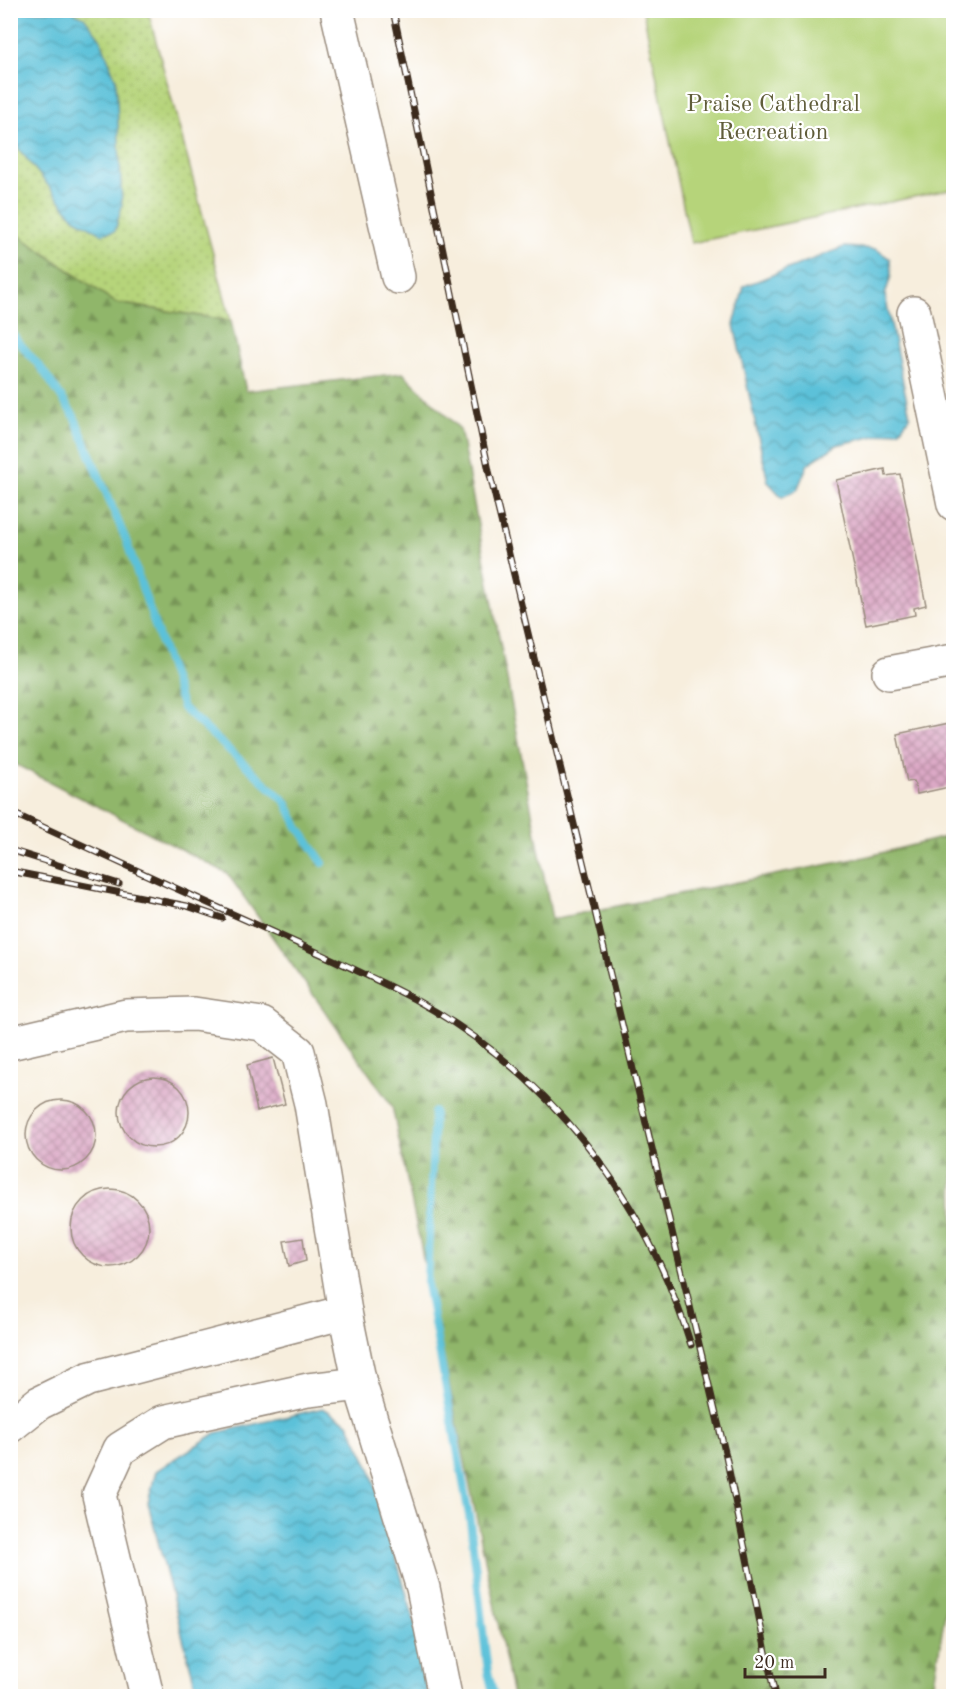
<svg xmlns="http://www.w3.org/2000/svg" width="964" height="1707" viewBox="0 0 964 1707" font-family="'Old Standard TT',serif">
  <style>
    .grass { fill: url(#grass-dots); stroke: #787f4c; stroke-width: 1.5 }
    .forest { fill: url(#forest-firs); stroke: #667044; stroke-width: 1.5 }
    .park { fill: #b6d47a; stroke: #787f4c; stroke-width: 1.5 }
    .water { fill: url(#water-waves); stroke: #4b767c; stroke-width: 1.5 }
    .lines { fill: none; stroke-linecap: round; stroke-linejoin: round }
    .stream { stroke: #5bc1d9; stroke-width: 8 }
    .building { fill: url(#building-cross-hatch) }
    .minor-casing { stroke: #998c7e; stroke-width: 36 }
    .minor { stroke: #fff; stroke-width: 33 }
    .rail-casing { stroke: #3b2a1e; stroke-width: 7 }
    .rail { stroke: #fff; stroke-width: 4.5; stroke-dasharray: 14; stroke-linecap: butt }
    .labels { text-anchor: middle; stroke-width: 4.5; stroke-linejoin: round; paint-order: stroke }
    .park-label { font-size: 24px; fill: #605d3a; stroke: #fff }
  </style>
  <defs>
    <pattern id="grass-dots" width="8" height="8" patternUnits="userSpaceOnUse" patternTransform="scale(1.5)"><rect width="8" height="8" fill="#b6d47a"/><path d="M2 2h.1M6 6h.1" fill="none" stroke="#9db669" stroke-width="1.8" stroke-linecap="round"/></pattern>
    <pattern id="forest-firs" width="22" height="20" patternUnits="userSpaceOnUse" patternTransform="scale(1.5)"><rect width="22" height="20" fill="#90b66a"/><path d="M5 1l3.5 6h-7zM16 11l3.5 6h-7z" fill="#779457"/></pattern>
    <pattern id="water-waves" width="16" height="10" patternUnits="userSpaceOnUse" patternTransform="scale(1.5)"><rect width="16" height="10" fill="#5bc1d9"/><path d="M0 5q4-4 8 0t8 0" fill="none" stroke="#4c9daf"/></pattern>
    <pattern id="building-cross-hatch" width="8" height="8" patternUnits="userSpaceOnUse" patternTransform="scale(1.5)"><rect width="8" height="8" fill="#dca9c6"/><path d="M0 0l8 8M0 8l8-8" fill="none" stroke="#b48aa0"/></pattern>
  </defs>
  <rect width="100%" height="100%" fill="#fff"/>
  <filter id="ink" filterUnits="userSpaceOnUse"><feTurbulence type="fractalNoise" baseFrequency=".0167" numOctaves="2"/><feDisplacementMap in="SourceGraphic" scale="12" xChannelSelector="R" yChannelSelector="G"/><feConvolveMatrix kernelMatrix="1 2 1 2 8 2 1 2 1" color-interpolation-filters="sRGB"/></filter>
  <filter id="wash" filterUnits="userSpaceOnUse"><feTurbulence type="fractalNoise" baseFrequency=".008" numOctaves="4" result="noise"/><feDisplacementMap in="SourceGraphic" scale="24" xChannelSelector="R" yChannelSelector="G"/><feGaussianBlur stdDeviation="1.35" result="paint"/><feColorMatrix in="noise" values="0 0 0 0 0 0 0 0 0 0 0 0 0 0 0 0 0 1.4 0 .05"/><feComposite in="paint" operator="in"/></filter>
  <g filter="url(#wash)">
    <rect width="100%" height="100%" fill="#f7eedd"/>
    <polygon class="grass" points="10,11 148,11 231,321 116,303 11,230"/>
    <polygon class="forest" points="11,230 116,303 231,321 246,391 403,373 460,429 552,919 865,857 953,835 954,1556 932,1696 513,1696 392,1106 227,873 11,762"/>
    <polygon class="park" points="643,11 953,11 953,189 691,243"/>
    <g class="water">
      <polygon points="10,11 71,11 84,17 100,38 116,80 122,206 115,231 102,234 74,218 11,139"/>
      <polygon points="844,247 876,249 890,259 891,276 885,295 910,416 900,430 837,445 808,464 797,490 782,497 768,482 734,325 744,286"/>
      <polygon points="323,1408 348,1423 370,1468 417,1630 428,1696 198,1696 148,1503 156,1471 216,1433"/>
    </g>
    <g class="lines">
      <g class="stream">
        <polyline points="10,332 42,369 74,416 126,540 183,708 286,802 298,827 323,863"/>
        <polyline points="434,1112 427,1284 470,1521 488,1672 494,1696"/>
      </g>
    </g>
    <g id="blocks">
      <g class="building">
        <polygon points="885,469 886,476 900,474 926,605 914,608 915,615 866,625 836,480"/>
        <polygon points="954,722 954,786 917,794 914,781 907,782 897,734"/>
        <polygon points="273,1058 285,1104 257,1111 247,1065"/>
        <circle cx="154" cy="1112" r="35"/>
        <circle cx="61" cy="1135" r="35"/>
        <circle cx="110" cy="1228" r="39"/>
        <polygon points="303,1238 306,1261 289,1266 284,1241"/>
      </g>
    </g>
  </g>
  <g filter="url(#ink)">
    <use href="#blocks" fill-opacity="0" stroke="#998c7e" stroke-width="1.5"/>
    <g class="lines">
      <g class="minor-casing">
        <g id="minor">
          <polyline points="337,10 398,277"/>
          <polyline points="914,313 954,504"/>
          <polyline points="889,673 954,661"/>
          <polyline points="10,1043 126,1016 194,1014 262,1024 298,1052 311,1104 345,1312 360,1384 423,1588 445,1696"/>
          <polyline points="10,1426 39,1403 88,1379 345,1312"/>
          <polyline points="147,1696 99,1495 120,1449 163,1422 308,1390 360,1384"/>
        </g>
      </g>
      <use href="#minor" class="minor"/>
      <g class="rail-casing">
        <g id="rail">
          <polyline points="393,10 489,471 726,1456 775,1696"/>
          <path d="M 10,812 C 89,848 167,885 246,920 C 302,946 360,970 414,999 C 551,1074 645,1197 691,1345"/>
          <polyline points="10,850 119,884"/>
          <polyline points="10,871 187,906 222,918"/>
        </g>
      </g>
      <use href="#rail" class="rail"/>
    </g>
  </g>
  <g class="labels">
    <g class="park-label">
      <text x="773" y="111">Praise Cathedral<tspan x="773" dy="28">Recreation</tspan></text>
    </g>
  </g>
  <rect width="964" height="1707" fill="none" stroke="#fff" stroke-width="36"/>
  <path d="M745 1668v9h80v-9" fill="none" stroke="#3b2a1e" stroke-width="3"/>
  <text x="754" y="1668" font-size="18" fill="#3b2a1e" stroke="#ffffff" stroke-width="4.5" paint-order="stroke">20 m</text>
</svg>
